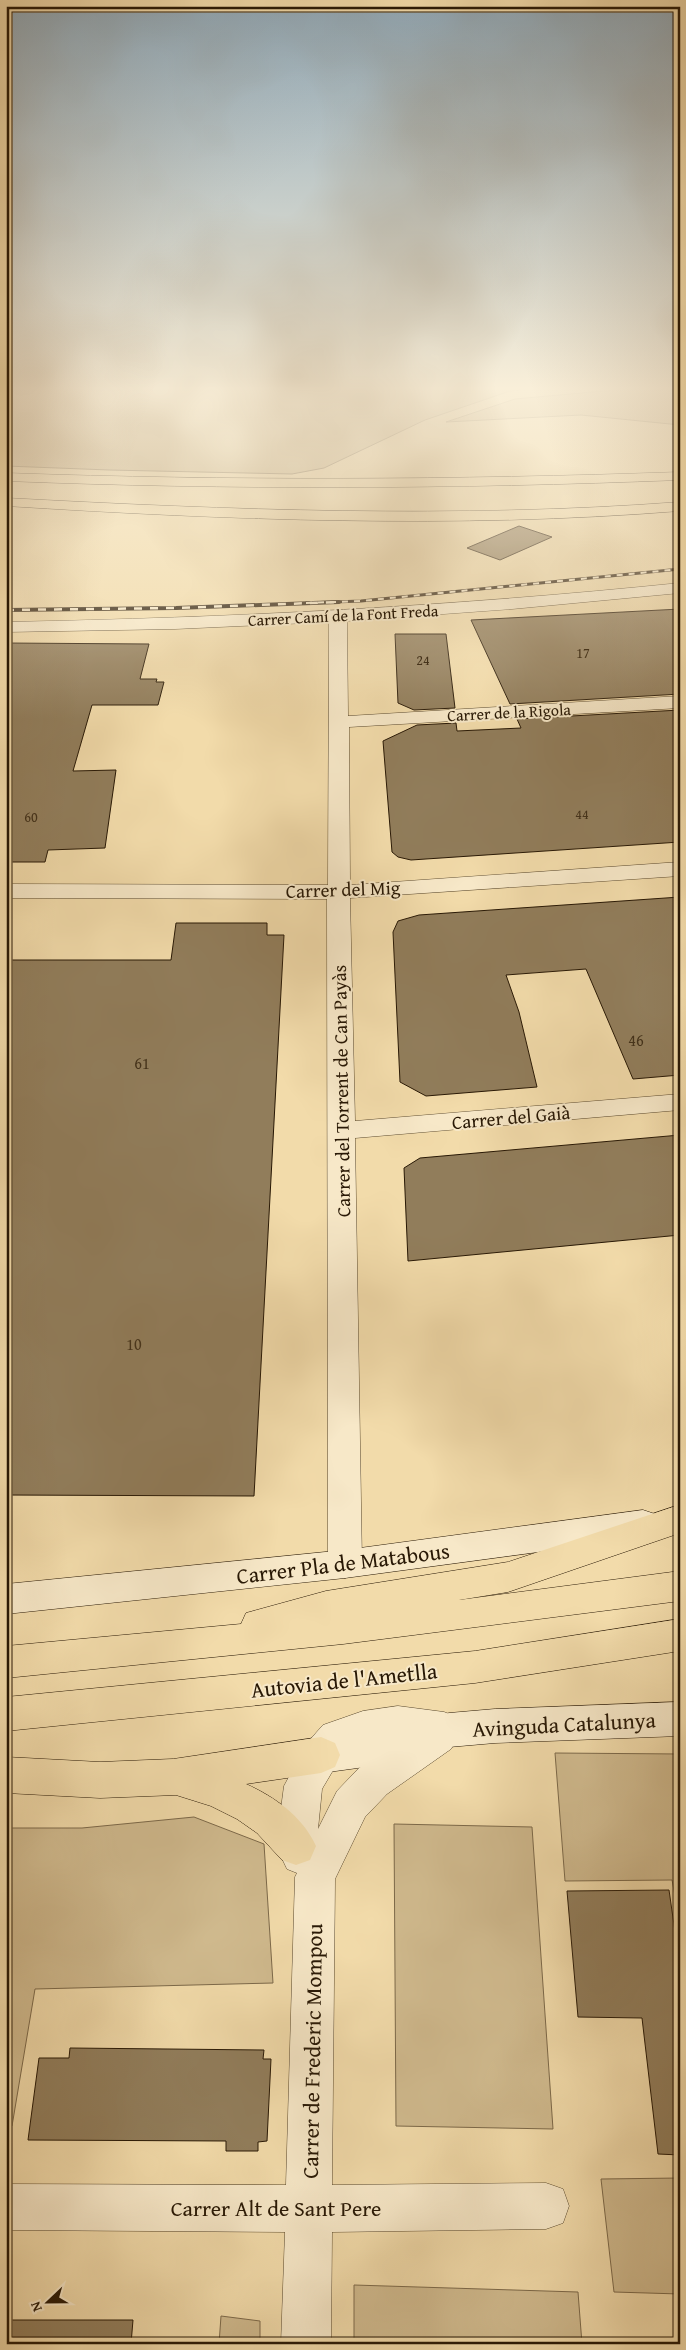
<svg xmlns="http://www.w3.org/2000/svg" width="686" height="2350" viewBox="0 0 686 2350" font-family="'Gentium Book Plus',serif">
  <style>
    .green { fill: #d0ba8e; stroke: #7c694a }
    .building { fill: #917d5b; stroke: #281805 }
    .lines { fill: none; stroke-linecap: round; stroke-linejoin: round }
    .street-casing { stroke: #5a492e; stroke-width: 1 }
    .secondary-casing { stroke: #281805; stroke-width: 1 }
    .highway-casing { stroke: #281805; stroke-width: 1 }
    .street { fill: #f7e8c8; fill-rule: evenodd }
    .secondary { fill: #f7e8c8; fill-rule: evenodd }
    .highway { fill: #f2dbaa; fill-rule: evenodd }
    .rail-far1-casing { stroke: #281805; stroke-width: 3 }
    .rail-casing { stroke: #281805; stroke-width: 4 }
    .rail-far1 { stroke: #f7e8c8; stroke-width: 2; stroke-dasharray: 6; stroke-linecap: butt }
    .rail { stroke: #f7e8c8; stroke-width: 2.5; stroke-dasharray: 8; stroke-linecap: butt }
    .labels { text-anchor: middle; stroke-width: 4; stroke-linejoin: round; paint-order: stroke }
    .far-number-label { font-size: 14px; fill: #42311a }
    .far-street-label { font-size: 16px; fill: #281805; stroke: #f7e8c8 }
    .number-label { font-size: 16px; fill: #42311a }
    .street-label { font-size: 19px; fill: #281805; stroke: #f7e8c8 }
    .near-street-label { font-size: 22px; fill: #281805; stroke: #f7e8c8 }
  </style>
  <rect width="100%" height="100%" fill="#f2dbaa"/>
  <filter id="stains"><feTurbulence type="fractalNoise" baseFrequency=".004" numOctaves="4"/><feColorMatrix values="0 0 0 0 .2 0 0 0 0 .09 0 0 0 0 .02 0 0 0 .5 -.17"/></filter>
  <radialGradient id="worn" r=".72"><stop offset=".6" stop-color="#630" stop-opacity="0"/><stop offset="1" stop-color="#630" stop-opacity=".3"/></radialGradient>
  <g class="green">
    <polygon points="6,390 520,390 510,391 425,420 324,468 292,474 109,470 6,466"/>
    <polygon points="615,390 680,390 680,425 581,415 446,422 515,399"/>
    <polygon points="555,1753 680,1754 680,1923 672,1880 565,1881"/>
    <polygon points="194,1817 264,1844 273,1983 35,1989 12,2126 6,2126 6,1828 82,1828"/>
    <polygon points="394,1824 532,1827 553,2129 396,2126"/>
    <polygon points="680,2178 680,2294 614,2292 601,2179"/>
    <polygon points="354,2285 578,2292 582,2344 354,2344"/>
    <polygon points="221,2316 260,2321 260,2344 219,2344"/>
  </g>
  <g class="building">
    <polygon points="519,526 552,537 500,560 467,548"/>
    <polygon points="680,609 680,694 510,704 471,620"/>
    <polygon points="395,634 446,634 455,708 414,710 398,703"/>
    <polygon points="6,643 149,644 140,679 157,679 156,682 164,682 158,705 92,705 73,771 116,770 105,848 48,850 45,862 6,862"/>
    <polygon points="680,710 680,842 411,860 398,857 392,852 383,741 417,725 456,723 457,731 521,728 517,719"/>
    <polygon points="680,897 680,1075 633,1079 586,969 506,975 519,1012 537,1087 426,1096 400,1082 393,932 398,921 419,915"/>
    <polygon points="176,923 267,923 267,935 284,935 254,1496 6,1495 6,960 171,960"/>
    <polygon points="680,1135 680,1235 408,1261 404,1168 420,1158"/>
    <polygon points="669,1890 680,1967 680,2155 658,2154 642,2018 578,2017 567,1891"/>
    <polygon points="70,2048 264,2050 263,2059 271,2059 267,2141 258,2142 258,2151 226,2151 226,2141 28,2140 39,2058 69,2058"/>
    <polygon points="6,2320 133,2320 131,2344 6,2344"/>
  </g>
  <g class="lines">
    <g class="street-casing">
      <g id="street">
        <path d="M 680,583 L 680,593 L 512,609 L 347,621 L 348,716 L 680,696 L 680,708 L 349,727 L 350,885 L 680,862 L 680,876 L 350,898 L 355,1121 L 680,1094 L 680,1110 L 355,1138 L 362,1564 L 357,1574 L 345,1578 L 333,1574 L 328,1564 L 327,899 L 6,898 L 6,884 L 328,885 L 329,622 L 175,629 L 6,632 L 6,622 C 231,618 456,606 680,583 Z"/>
        <path d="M 398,1706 L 444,1712 L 457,1717 L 463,1729 L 451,1749 L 387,1794 L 365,1817 L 335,1879 L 332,2185 L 546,2183 L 563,2189 L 569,2206 L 563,2223 L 546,2229 L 332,2232 L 331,2344 L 281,2344 L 285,2232 L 6,2230 L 6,2184 L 286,2185 L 295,1877 L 297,1873 L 287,1869 L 276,1846 L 284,1786 L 307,1743 L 323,1725 L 363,1711 ZM 401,1740 L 359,1768 L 337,1791 L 318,1829 L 322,1789 L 335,1767 L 349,1750 L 363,1745 Z"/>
      </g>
    </g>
    <g class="secondary-casing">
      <g id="secondary">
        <polygon points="643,1510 655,1514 660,1524 655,1534 643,1538 345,1578 6,1614 6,1584 345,1550"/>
        <polygon points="680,1702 680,1736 495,1743 449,1747 387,1764 321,1773 307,1767 302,1755 307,1743 321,1737 387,1730 449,1713 495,1709"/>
      </g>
    </g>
    <g class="highway-casing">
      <g id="highway">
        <path d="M 680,472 L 680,480 C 455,489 231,490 6,481 L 6,473 C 231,481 455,480 680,472 Z"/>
        <path d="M 6,498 C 230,510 456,519 680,502 L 680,511 C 456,529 230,520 6,506 Z"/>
        <polygon points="676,1506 680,1508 680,1533 508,1592 459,1600 680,1571 680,1601 343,1644 6,1678 6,1646 241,1624 246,1613 326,1591 508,1562"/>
        <polygon points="680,1619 680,1651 475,1683 6,1731 6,1697 475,1651"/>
        <path d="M 321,1737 L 335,1743 L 340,1755 L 335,1767 L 321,1773 L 246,1784 C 275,1797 303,1817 316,1846 L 310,1860 L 296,1865 L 282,1860 L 257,1833 L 237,1819 L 211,1806 L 176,1795 L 100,1798 L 6,1793 L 6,1757 L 100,1762 L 173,1759 Z"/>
      </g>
    </g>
    <use href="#street" class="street"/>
    <use href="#secondary" class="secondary"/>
    <use href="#highway" class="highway"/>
    <g class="rail-far1-casing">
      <polyline id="rail-far1" points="306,603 361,601 680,569"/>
    </g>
    <g class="rail-casing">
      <polyline id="rail" points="6,610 176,608 339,602"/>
    </g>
    <use href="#rail-far1" class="rail-far1"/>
    <use href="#rail" class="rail"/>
  </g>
  <linearGradient id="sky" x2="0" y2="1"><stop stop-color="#90a9b9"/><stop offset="0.54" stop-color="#f9efd9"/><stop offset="1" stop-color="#f9efd9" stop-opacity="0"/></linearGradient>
  <rect width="686" height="719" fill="url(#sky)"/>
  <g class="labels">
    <g class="far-number-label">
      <text x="583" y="658">17</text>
      <text x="423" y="665">24</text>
      <text x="582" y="819">44</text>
      <text x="31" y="822">60</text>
    </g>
    <g class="far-street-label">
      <text transform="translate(343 615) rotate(-3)" y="6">Carrer Camí de la Font Freda</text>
      <text transform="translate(509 712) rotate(-3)" y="6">Carrer de la Rigola</text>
    </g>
    <g class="number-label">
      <text x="636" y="1046">46</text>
      <text x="142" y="1069">61</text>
      <text x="134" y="1350">10</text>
    </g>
    <g class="street-label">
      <text transform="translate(343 889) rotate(-2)" y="7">Carrer del Mig</text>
      <text transform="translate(341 1091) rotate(-91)" y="7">Carrer del Torrent de Can Payàs</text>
      <text transform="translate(511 1117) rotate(-5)" y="7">Carrer del Gaià</text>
    </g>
    <g class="near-street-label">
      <text transform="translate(343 1563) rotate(-7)" y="8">Carrer Pla de Matabous</text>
      <text transform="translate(344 1680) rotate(-6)" y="8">Autovia de l'Ametlla</text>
      <text transform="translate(564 1724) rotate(-3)" y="8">Avinguda Catalunya</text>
      <text transform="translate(312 2051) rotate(-89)" y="8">Carrer de Frederic Mompou</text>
      <text x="276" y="2216">Carrer Alt de Sant Pere</text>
    </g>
  </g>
  <rect width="686" height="2350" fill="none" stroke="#f2dbaa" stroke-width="25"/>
  <rect x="8" y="8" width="671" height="2335" fill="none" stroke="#281805" stroke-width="2.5"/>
  <rect x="12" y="12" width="661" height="2325" fill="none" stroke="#281805"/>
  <g transform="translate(48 2302) rotate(248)" stroke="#f7e8c8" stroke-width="4" paint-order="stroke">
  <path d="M0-4L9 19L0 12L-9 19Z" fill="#281805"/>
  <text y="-8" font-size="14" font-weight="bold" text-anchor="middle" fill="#281805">N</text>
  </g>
  <rect width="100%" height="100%" filter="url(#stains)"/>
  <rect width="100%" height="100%" fill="url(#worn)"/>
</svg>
